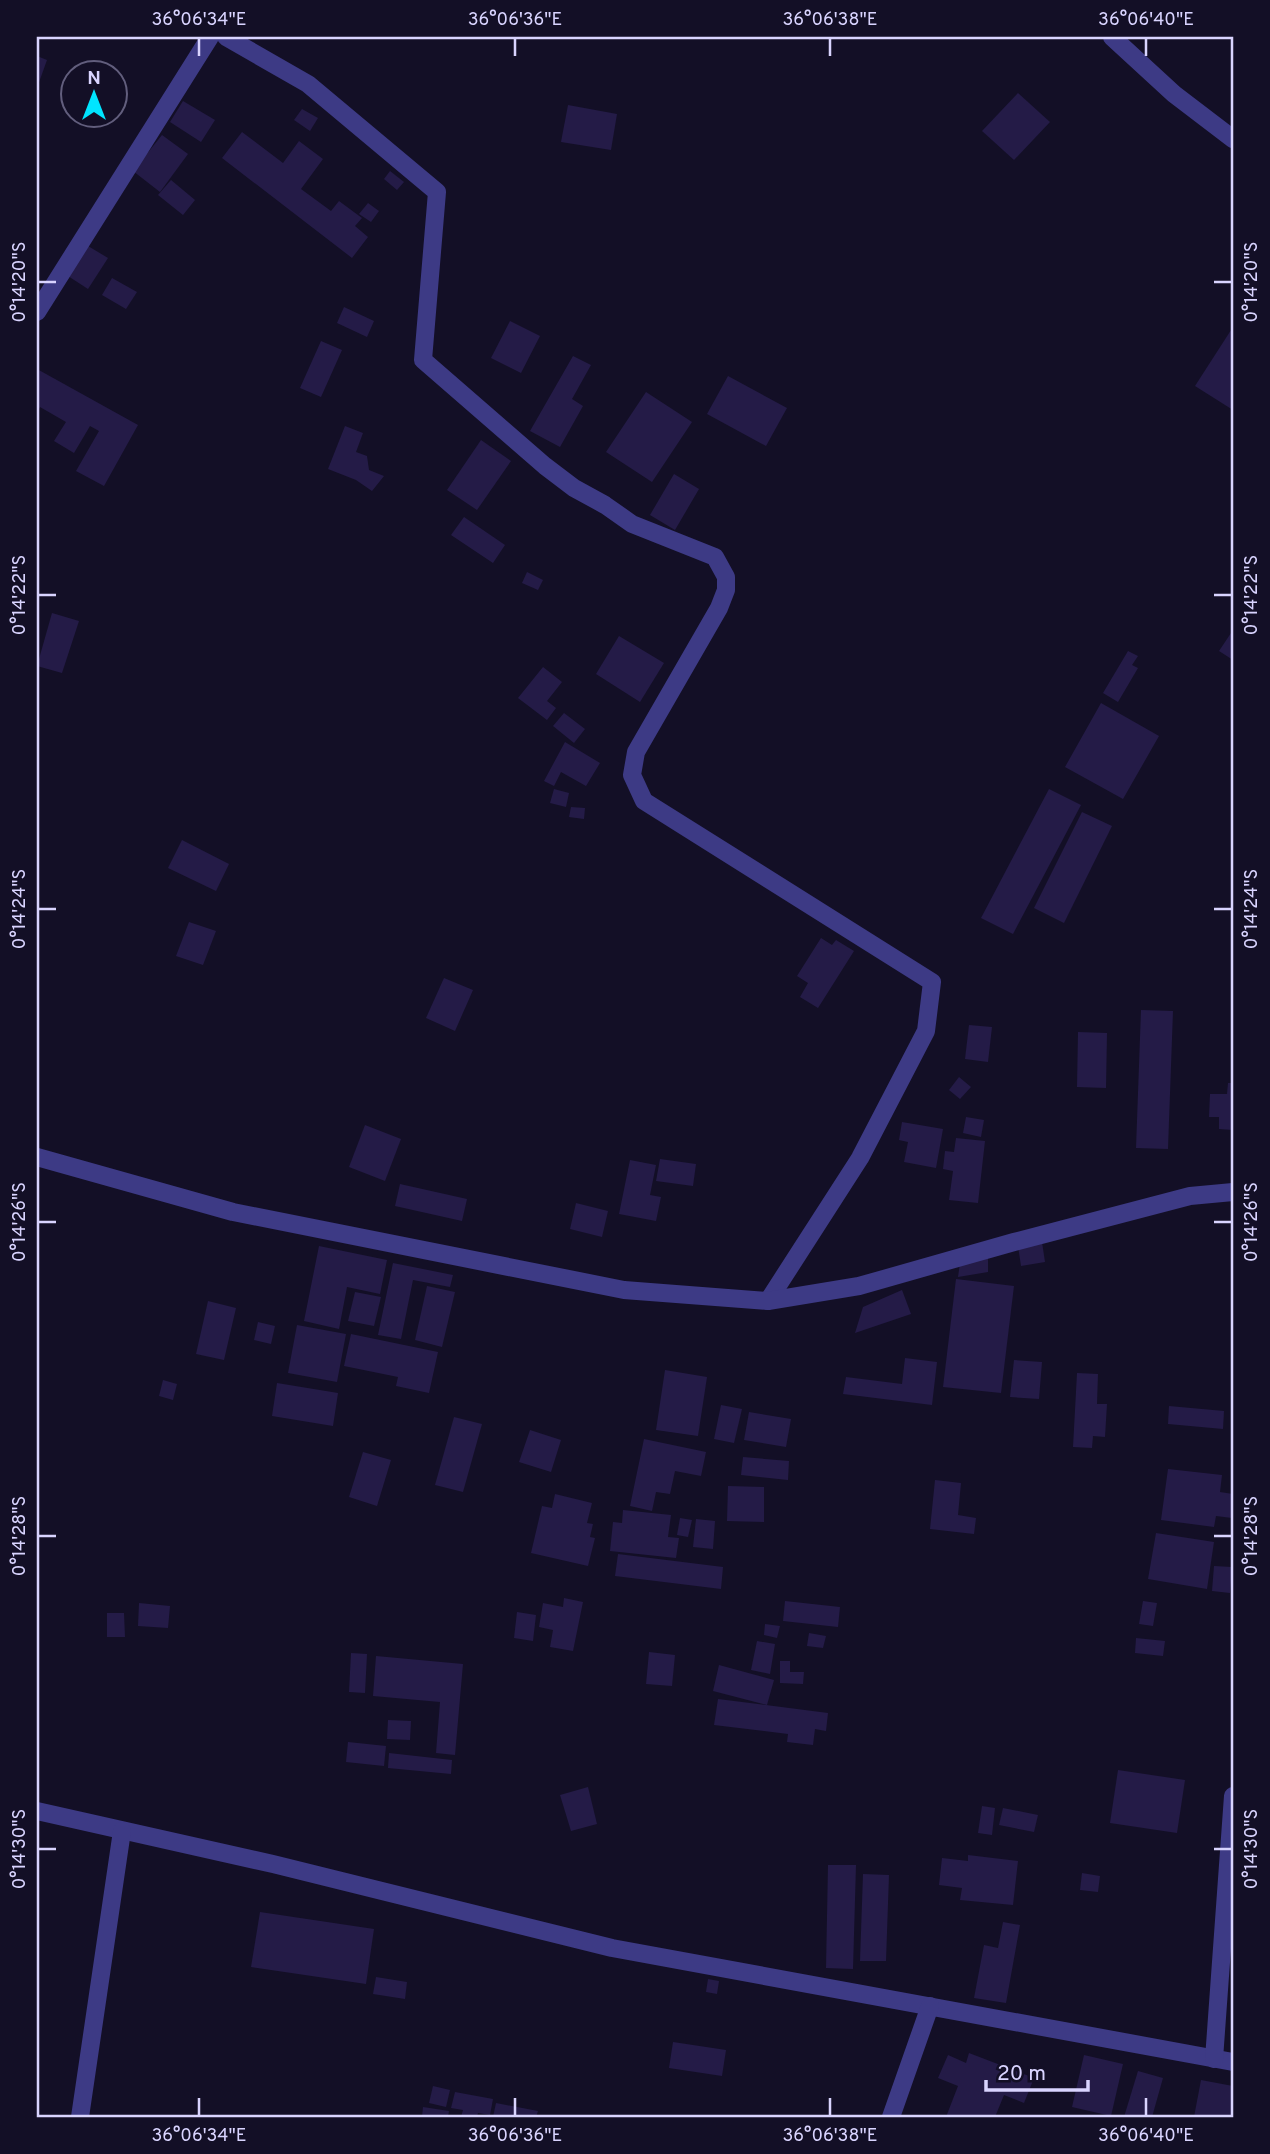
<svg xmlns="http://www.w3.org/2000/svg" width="1270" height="2154" viewBox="0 0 1270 2154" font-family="Overpass,sans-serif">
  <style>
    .building { fill: #241b47 }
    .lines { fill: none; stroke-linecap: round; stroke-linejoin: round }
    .minor { stroke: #3d3a85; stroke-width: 18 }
    .ticks { fill: none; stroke: #d9d4ff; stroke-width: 2.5 }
    .neatline { fill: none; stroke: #d9d4ff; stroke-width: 2.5 }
    .ticks-label { font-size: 18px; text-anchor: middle; fill: #d9d4ff }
  </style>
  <rect width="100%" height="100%" fill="#130f26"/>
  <g class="building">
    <polygon points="37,56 47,60 37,88"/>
    <polygon points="1018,93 1050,122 1014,160 982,131"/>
    <polygon points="183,101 215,120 201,142 170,122"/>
    <polygon points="568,105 617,114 611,150 561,142"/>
    <polygon points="302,109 318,118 310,131 294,120"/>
    <polygon points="242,132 283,163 299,141 323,159 301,189 331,211 339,201 362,218 355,226 368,237 352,258 222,158"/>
    <polygon points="162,135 188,154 160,192 133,171"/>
    <polygon points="390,171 404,182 397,190 384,179"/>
    <polygon points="171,180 195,200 183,215 158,195"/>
    <polygon points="368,203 379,211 371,222 359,214"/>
    <polygon points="88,246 108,258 88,289 68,276"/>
    <polygon points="112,278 137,292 126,309 102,295"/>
    <polygon points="344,307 374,321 367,337 337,323"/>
    <polygon points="510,321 540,336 521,373 491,358"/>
    <polygon points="1233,327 1233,410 1195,386"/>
    <polygon points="321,341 342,350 321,397 300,388"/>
    <polygon points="573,356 591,365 572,399 583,406 560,447 530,431"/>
    <polygon points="37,369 138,425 104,486 76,471 99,431 90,426 74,453 54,441 66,422 40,407 37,413"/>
    <polygon points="728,376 787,408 766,446 707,414"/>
    <polygon points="646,392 692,422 652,482 606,452"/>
    <polygon points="345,426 363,433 356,452 367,456 369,470 384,476 372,491 356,480 328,469"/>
    <polygon points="481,440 511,461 477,510 447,490"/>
    <polygon points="674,474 699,489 675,530 650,515"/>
    <polygon points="464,517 505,545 493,563 451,535"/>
    <polygon points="527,572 543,580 538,590 522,583"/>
    <polygon points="52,613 79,621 62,673 37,666"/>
    <polygon points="1233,630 1233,660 1219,651"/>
    <polygon points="619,636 664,663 640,702 596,674"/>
    <polygon points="1128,651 1138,656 1132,665 1138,668 1118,702 1103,693"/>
    <polygon points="543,667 562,682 547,701 556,708 547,720 518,698"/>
    <polygon points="1101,703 1159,736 1123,799 1065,767"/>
    <polygon points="564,713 585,729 574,743 553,726"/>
    <polygon points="565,742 600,763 586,786 561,772 554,786 544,781"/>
    <polygon points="554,789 569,793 566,807 550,803"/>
    <polygon points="1049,789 1081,805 1013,934 981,918"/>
    <polygon points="571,807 585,808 584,819 569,817"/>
    <polygon points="1082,812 1112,826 1064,923 1034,908"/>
    <polygon points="182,840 229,864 216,891 168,868"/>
    <polygon points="189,922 216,931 203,965 176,956"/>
    <polygon points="821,938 832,945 836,940 854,951 818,1008 800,997 808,983 797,976"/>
    <polygon points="444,978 473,990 455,1031 426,1018"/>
    <polygon points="1141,1010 1173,1011 1168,1149 1136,1148"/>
    <polygon points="969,1025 992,1027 988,1062 965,1059"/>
    <polygon points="1078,1032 1107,1033 1106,1088 1077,1087"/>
    <polygon points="959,1077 971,1087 960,1099 949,1090"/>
    <polygon points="1228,1083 1233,1083 1233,1130 1219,1129 1219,1117 1209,1117 1210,1094 1227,1094"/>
    <polygon points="966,1117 984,1120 981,1137 963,1133"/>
    <polygon points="902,1122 943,1129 936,1168 904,1162 908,1142 899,1140"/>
    <polygon points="365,1125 401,1139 385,1181 349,1167"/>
    <polygon points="956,1138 985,1141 978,1203 949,1200 953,1171 943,1169 945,1151 954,1152"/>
    <polygon points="660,1159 696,1164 693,1186 656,1181"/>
    <polygon points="630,1160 656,1165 650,1195 661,1197 656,1221 619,1214"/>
    <polygon points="400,1184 467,1199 462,1221 395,1206"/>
    <polygon points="576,1203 608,1211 602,1237 570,1229"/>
    <polygon points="1042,1242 1045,1262 1021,1266 1018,1246"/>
    <polygon points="319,1246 387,1260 380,1294 347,1287 339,1329 304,1321"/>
    <polygon points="988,1257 988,1272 958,1277 960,1263"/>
    <polygon points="393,1263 453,1275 450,1287 413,1280 401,1339 378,1335"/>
    <polygon points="956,1279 1014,1286 1001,1393 943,1387"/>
    <polygon points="427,1286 455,1292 442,1347 415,1340"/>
    <polygon points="902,1290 911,1314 855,1333 863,1307"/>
    <polygon points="355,1292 381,1297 374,1326 348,1321"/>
    <polygon points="208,1301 236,1308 224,1360 196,1354"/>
    <polygon points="258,1322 275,1326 271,1344 254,1340"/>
    <polygon points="297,1325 346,1334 337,1382 288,1373"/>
    <polygon points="351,1334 438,1352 429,1393 396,1386 398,1377 344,1366"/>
    <polygon points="905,1358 937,1362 932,1405 843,1394 846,1377 902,1384"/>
    <polygon points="1014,1360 1042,1362 1039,1399 1010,1397"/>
    <polygon points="665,1370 707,1377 698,1436 656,1430"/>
    <polygon points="1077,1373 1098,1374 1097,1404 1107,1404 1105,1437 1093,1436 1092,1448 1073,1447"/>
    <polygon points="163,1380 177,1384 173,1400 159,1396"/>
    <polygon points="277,1383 338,1393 333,1426 272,1416"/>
    <polygon points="721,1405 742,1409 734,1443 714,1439"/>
    <polygon points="1169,1406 1224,1411 1223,1429 1168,1424"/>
    <polygon points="749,1412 791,1419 786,1447 744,1440"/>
    <polygon points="454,1417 482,1424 463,1492 435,1485"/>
    <polygon points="530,1430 561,1440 551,1472 519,1462"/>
    <polygon points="644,1439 706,1452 701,1476 675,1471 670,1494 656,1492 652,1511 630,1506"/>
    <polygon points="363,1452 391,1460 377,1506 349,1497"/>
    <polygon points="743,1457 789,1461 788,1480 741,1475"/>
    <polygon points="1168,1469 1222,1475 1220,1492 1233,1494 1232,1518 1216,1516 1214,1527 1161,1520"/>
    <polygon points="935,1480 961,1483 958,1515 976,1518 974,1534 930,1529"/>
    <polygon points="728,1486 764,1487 764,1522 727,1521"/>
    <polygon points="555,1494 592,1503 587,1523 593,1524 590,1537 595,1538 588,1566 531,1553 542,1506 552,1508"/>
    <polygon points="623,1510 671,1515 668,1537 679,1538 676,1558 610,1551 613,1522 622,1523"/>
    <polygon points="680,1518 692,1520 688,1537 677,1535"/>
    <polygon points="696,1519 715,1521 713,1549 693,1547"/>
    <polygon points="1156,1533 1214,1542 1207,1589 1148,1579"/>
    <polygon points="618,1554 723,1567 721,1589 615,1576"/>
    <polygon points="1214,1566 1232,1567 1230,1593 1212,1591"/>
    <polygon points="564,1598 583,1602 573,1651 550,1647 553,1630 539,1627 543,1603 563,1607"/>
    <polygon points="785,1601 840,1607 838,1627 783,1621"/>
    <polygon points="1143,1601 1157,1603 1153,1626 1139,1624"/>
    <polygon points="139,1603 170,1606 168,1628 138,1626"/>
    <polygon points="517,1612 536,1615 533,1641 514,1638"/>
    <polygon points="107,1613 124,1613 125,1637 107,1637"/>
    <polygon points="765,1624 780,1626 777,1638 764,1635"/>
    <polygon points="809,1633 826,1636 823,1648 807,1646"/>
    <polygon points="1136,1638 1165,1641 1163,1656 1135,1653"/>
    <polygon points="757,1641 775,1644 770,1674 751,1670"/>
    <polygon points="649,1652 675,1655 672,1686 646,1684"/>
    <polygon points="351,1653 367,1654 365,1693 349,1692"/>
    <polygon points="376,1656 463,1664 455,1755 436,1753 440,1702 373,1696"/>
    <polygon points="780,1661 790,1661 790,1672 804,1672 803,1684 780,1683"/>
    <polygon points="719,1665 774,1680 767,1705 713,1691"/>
    <polygon points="718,1699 828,1713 826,1731 815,1729 813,1745 787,1742 788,1734 714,1725"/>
    <polygon points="388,1720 411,1721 410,1740 387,1739"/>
    <polygon points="348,1742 386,1746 384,1766 346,1762"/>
    <polygon points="389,1753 452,1760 451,1774 388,1768"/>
    <polygon points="1118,1770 1185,1780 1177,1833 1110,1823"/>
    <polygon points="588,1787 597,1824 571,1831 560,1795"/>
    <polygon points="982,1806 995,1808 992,1835 978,1833"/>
    <polygon points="1003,1808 1038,1815 1034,1832 999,1825"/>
    <polygon points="968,1855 1018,1861 1013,1905 960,1900 962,1888 939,1885 942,1858 968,1861"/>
    <polygon points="828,1865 856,1865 853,1969 826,1968"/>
    <polygon points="1082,1873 1100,1876 1098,1892 1080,1890"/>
    <polygon points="863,1874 889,1875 886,1961 860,1961"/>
    <polygon points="260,1912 374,1929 366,1984 251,1967"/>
    <polygon points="1003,1922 1020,1925 1006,2003 974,1998 984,1945 998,1948"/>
    <polygon points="376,1977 407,1982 405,1999 373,1994"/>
    <polygon points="708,1979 719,1981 717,1994 706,1992"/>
    <polygon points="673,2042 726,2050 722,2076 669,2068"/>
    <polygon points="969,2053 1034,2078 1024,2103 1004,2095 995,2117 946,2117 958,2086 938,2078 948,2055 966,2063"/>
    <polygon points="1084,2055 1123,2064 1111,2116 1072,2107"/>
    <polygon points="1138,2071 1163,2078 1152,2117 1124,2117"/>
    <polygon points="1201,2080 1233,2086 1232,2117 1194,2117"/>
    <polygon points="433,2086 450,2090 446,2107 429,2103"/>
    <polygon points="455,2092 493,2099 490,2115 478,2113 477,2117 461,2117 463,2110 451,2108"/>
    <polygon points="496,2103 538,2111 536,2117 493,2117"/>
    <polygon points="423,2107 449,2111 448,2117 422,2117"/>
  </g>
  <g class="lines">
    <g class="minor">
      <polyline points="226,37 308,84 437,192 423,360 545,466 574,488 605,505 632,524 715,557 726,577 726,590 719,608 636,752 632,775 644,801 932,982 926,1031 860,1158 768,1301"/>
      <polyline points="1112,37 1174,94 1233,139"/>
      <polyline points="37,312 210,37"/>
      <polyline points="37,1157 233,1212 624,1290 768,1301 859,1286 1014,1242 1190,1196 1233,1192"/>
      <polyline points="37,1811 273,1864 612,1948 1233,2062"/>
      <polyline points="1214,2059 1233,1796"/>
      <polyline points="80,2117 122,1831"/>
      <polyline points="891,2117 930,2006"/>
    </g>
  </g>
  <path class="ticks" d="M 199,38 L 199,56M 515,38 L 515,56M 830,38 L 830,56M 1146,38 L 1146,56M 38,282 L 56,282M 1214,282 L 1232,282M 38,595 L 56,595M 1214,595 L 1232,595M 38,909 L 56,909M 1214,909 L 1232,909M 38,1222 L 56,1222M 1214,1222 L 1232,1222M 38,1536 L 56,1536M 1214,1536 L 1232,1536M 38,1849 L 56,1849M 1214,1849 L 1232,1849M 199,2098 L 199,2116M 515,2098 L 515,2116M 830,2098 L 830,2116M 1146,2098 L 1146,2116"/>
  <rect width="1270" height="2154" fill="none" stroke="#130f26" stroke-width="77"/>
  <g transform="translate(94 94)"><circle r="33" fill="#130f26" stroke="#625e7d" stroke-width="2"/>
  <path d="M0-5L12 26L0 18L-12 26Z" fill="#00e5ff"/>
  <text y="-10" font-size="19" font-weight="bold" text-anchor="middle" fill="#d9d4ff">N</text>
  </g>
  <path d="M986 2080v10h102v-10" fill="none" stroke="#d9d4ff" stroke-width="3.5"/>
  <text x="997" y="2080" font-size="21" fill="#d9d4ff" stroke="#130f26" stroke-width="5" paint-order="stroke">20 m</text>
  <rect x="38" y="38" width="1194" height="2078" class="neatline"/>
  <g class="ticks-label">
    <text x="199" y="25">36°06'34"E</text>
    <text x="515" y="25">36°06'36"E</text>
    <text x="830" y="25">36°06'38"E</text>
    <text x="1146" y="25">36°06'40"E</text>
    <text transform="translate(19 282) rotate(-90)" y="6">0°14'20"S</text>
    <text transform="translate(1251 282) rotate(-90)" y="6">0°14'20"S</text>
    <text transform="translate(19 595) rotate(-90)" y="6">0°14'22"S</text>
    <text transform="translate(1251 595) rotate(-90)" y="6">0°14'22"S</text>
    <text transform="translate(19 909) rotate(-90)" y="6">0°14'24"S</text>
    <text transform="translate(1251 909) rotate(-90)" y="6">0°14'24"S</text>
    <text transform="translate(19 1222) rotate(-90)" y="6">0°14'26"S</text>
    <text transform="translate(1251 1222) rotate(-90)" y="6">0°14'26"S</text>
    <text transform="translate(19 1536) rotate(-90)" y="6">0°14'28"S</text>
    <text transform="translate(1251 1536) rotate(-90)" y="6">0°14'28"S</text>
    <text transform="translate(19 1849) rotate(-90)" y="6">0°14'30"S</text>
    <text transform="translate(1251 1849) rotate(-90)" y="6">0°14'30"S</text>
    <text x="199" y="2141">36°06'34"E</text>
    <text x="515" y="2141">36°06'36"E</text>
    <text x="830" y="2141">36°06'38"E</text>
    <text x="1146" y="2141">36°06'40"E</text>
  </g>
</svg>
